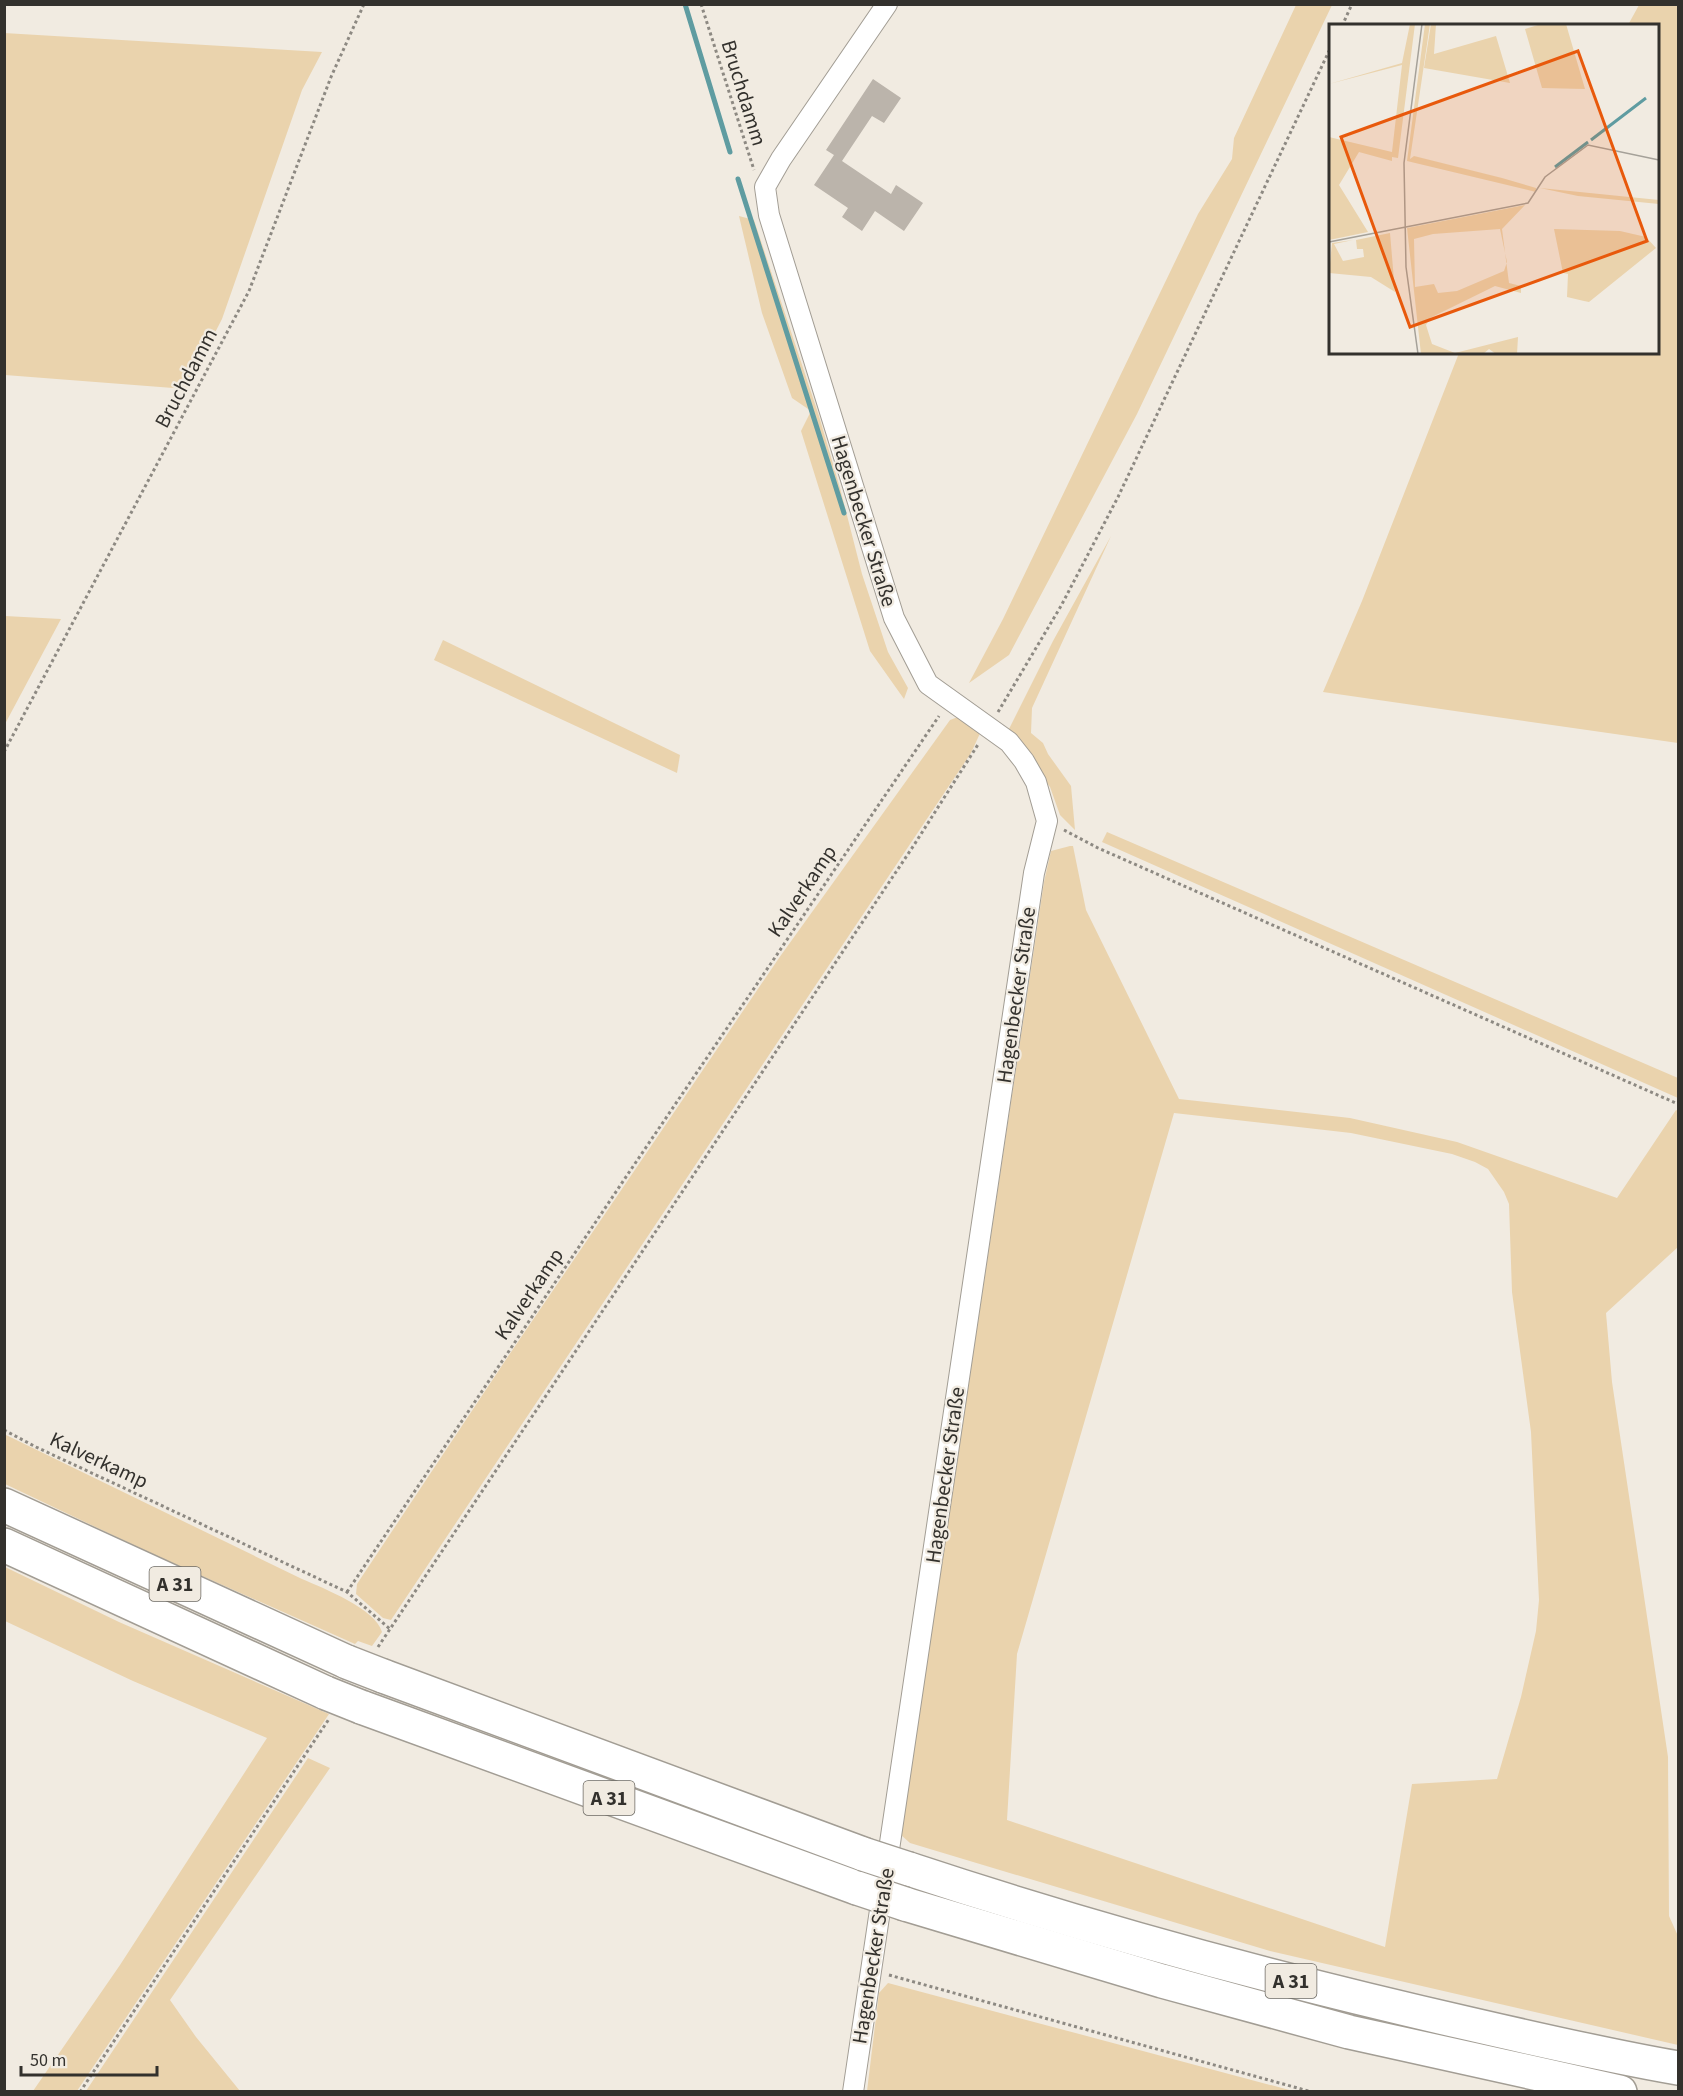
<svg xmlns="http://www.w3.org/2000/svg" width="1683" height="2096" viewBox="0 0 1683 2096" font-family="'Source Sans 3',sans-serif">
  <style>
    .green { fill: #ead3ad; fill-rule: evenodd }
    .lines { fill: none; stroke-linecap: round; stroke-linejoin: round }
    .stream { stroke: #5f9ca1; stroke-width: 5 }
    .building { fill: #bbb4ab }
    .minor-casing { stroke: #a29d94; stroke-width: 22 }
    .motorway-casing { stroke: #a29d94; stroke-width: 36 }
    .path { stroke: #8d8982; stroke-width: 3; stroke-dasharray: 3 3; stroke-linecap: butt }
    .minor { stroke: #fff; stroke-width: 20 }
    .motorway { stroke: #fff; stroke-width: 33 }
    .motorway-bridge-casing { stroke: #a29d94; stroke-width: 36; stroke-linecap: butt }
    .motorway-bridge { stroke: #fff; stroke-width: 33 }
    .labels { text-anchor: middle; stroke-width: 4.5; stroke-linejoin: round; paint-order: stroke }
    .shield { fill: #f1ebe1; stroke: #6c6963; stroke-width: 1.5 }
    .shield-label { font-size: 20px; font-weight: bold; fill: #33312d }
    .street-label { font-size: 21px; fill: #33312d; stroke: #f1ebe1 }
    .inset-river { fill: none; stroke: #5f9ca1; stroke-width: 3 }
    .inset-road { fill: none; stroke: #a5a199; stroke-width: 1.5 }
    .view { fill: #e8590c; fill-opacity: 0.15; stroke: #e8590c; stroke-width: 3 }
    .inset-edge { fill: none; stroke: #33312d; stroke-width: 3 }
  </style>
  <rect width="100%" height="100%" fill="#f1ebe1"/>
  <g class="green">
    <polygon points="1296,5 1332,5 1137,414 1009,655 969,683 1003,619 1198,214 1232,159 1234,138"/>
    <polygon points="1639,5 1678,5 1678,743 1323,692 1362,601 1459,353 1658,352 1658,26 1628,25"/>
    <polygon points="4,33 322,52 302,90 222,319 186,389 5,375"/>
    <polygon points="739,216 754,220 819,416 840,488 862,574 888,652 908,688 904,699 870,651 801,431 811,411 792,398 762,313"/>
    <polygon points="1111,536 1032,708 1031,733 1043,743 1048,754 1071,786 1075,830 1060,815 1050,787 1009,729 1053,641"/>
    <polygon points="5,616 61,619 5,724 4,616"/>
    <polygon points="443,640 680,755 677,773 434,660"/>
    <polygon points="958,717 982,729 971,753 391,1620 383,1618 356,1594 357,1584 507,1358 779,958 950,720"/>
    <polygon points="1107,832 1678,1078 1678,1098 1102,842"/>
    <path d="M 1070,846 L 1073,846 L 1086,910 L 1179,1099 L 1350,1118 L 1457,1142 L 1617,1198 L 1676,1110 L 1678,1111 L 1678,1247 L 1606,1313 L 1612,1382 L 1668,1757 L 1669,1916 L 1678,1936 L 1678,2045 L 1270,1951 L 910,1843 L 901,1835 L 1044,882 L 1051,851 ZM 1174,1113 L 1351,1133 L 1452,1154 L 1475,1162 L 1488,1169 L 1504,1192 L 1509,1204 L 1512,1292 L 1531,1432 L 1539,1600 L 1536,1631 L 1521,1697 L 1497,1779 L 1412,1784 L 1385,1947 L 1007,1820 L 1017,1654 Z"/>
    <path d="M 4,1434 L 302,1579 C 323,1588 376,1609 382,1632 L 372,1646 L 358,1641 L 355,1644 L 144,1550 L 5,1484 Z"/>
    <polygon points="5,1567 119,1622 329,1714 77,2091 33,2091 120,1965 267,1738 133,1681 5,1621"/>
    <polygon points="308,1758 330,1768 170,2000 196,2037 240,2091 86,2091"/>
    <polygon points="888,1983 1293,2091 867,2091 879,1993"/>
  </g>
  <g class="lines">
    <g class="stream">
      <polyline points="685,4 730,152"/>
      <polyline points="738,179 844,513"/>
    </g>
  </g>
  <polygon class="building" points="873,79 901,98 884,123 872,116 842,161 891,194 896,185 923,203 904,231 875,211 862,231 842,217 848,208 814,185 834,155 826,150"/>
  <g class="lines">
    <g class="minor-casing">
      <polyline id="minor" points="853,2092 1034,873 1047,821 1036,782 1024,761 1009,742 928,684 894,618 769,215 765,187 781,159 887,4"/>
    </g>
    <g class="motorway-casing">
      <g id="motorway">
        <polyline points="4,1505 347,1662"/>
        <polyline points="4,1545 326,1693"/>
        <polyline points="383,1676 863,1854"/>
        <polyline points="361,1707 857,1888"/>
        <path d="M 909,1869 C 1093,1930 1281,1981 1470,2024 C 1539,2040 1608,2056 1678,2068"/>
        <polyline points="905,1904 1162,1981 1349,2032 1620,2092"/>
      </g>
    </g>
    <g class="path">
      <polyline points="701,4 754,170"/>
      <polyline points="1342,26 1352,4"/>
      <polyline points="998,712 1061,606 1118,497 1330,49"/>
      <polyline points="4,752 249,291 331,77 364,4"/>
      <polyline points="1064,830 1098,848 1678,1104"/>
      <polyline points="4,1430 36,1447 347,1592 390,1629"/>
      <polyline points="347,1592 634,1165 939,716"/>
      <polyline points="378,1647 914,845 979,743"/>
      <polyline points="889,1975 1312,2092"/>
      <polyline points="80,2092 329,1719"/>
    </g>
    <use href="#minor" class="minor"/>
    <use href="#motorway" class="motorway"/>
    <g class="motorway-bridge-casing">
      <g id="motorway-bridge">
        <polyline points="347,1662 383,1676"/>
        <polyline points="326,1693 361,1707"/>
        <polyline points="863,1854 909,1869"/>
        <polyline points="857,1888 905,1904"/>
      </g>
    </g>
    <use href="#motorway-bridge" class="motorway-bridge"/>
  </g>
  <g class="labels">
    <g class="shield">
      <rect x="149.5" y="1567" width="51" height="34" rx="4.5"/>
      <rect x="583.5" y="1781" width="51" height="34" rx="4.5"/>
      <rect x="1265.5" y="1964" width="51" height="34" rx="4.5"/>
    </g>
    <g class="shield-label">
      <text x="175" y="1591">A 31</text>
      <text x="609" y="1805">A 31</text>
      <text x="1291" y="1988">A 31</text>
    </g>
    <g class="street-label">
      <text transform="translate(744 93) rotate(73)" y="7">Bruchdamm</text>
      <text transform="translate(186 378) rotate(-62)" y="7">Bruchdamm</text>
      <text transform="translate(864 521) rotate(73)" y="7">Hagenbecker Straße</text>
      <text transform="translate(802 891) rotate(-56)" y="7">Kalverkamp</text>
      <text transform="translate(1016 995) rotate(-82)" y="7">Hagenbecker Straße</text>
      <text transform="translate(529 1294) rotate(-56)" y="7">Kalverkamp</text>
      <text transform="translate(99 1460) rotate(25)" y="7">Kalverkamp</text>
      <text transform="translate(945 1475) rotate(-82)" y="7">Hagenbecker Straße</text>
      <text transform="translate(873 1956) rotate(-81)" y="7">Hagenbecker Straße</text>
    </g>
  </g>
  <g transform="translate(1329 24)">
    <rect width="330" height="330" fill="#f1ebe1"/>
    <path d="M 81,0 L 86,0 L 69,134 L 63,133 L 63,137 L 30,128 L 10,161 L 39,208 L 0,216 L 0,113 L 63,128 L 73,41 L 0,60 L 73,39 ZM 96,0 L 101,0 L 81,135 L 85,132 L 173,154 L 207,164 L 207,168 L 78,137 ZM 102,0 L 107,0 L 105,30 L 167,12 L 181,59 L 95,44 ZM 212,0 L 237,0 L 256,65 L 213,64 L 196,5 ZM 211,164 L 330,176 L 330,180 L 249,172 ZM 196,181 L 173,205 L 180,259 L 192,262 L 192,269 L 166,262 L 101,294 L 97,301 L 103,320 L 126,329 L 189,313 L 188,330 L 167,330 L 160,325 L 154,330 L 92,330 L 78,204 ZM 171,205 L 178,238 L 175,247 L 128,267 L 109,269 L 105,260 L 86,263 L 85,215 L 104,210 ZM 225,205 L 291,207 L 317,213 L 327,224 L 260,278 L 255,277 L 238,273 L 239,250 L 234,249 ZM 61,209 L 66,268 L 42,253 L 0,249 L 3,219 L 24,216 L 5,220 L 14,237 L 35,233 L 34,225 L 28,225 L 27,216 Z" fill="#ead3ad" fill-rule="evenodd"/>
    <path class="inset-river" d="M 262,116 L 317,74M 226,143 L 259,118"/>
    <path class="inset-road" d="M 0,218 L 199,179 L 216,153 L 259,121 L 330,136M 89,330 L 77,243 L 75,139 L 93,0"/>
    <path class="view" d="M 249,27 L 318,217 L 81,303 L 12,113 Z"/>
    <rect width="330" height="330" class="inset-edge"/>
  </g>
  <rect width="1683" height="2096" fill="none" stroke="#33312d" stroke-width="12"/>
  <path d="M21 2066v9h136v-9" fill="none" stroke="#33312d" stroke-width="3"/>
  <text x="30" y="2066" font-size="18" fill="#33312d" stroke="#f1ebe1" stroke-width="4.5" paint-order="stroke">50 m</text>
</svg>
